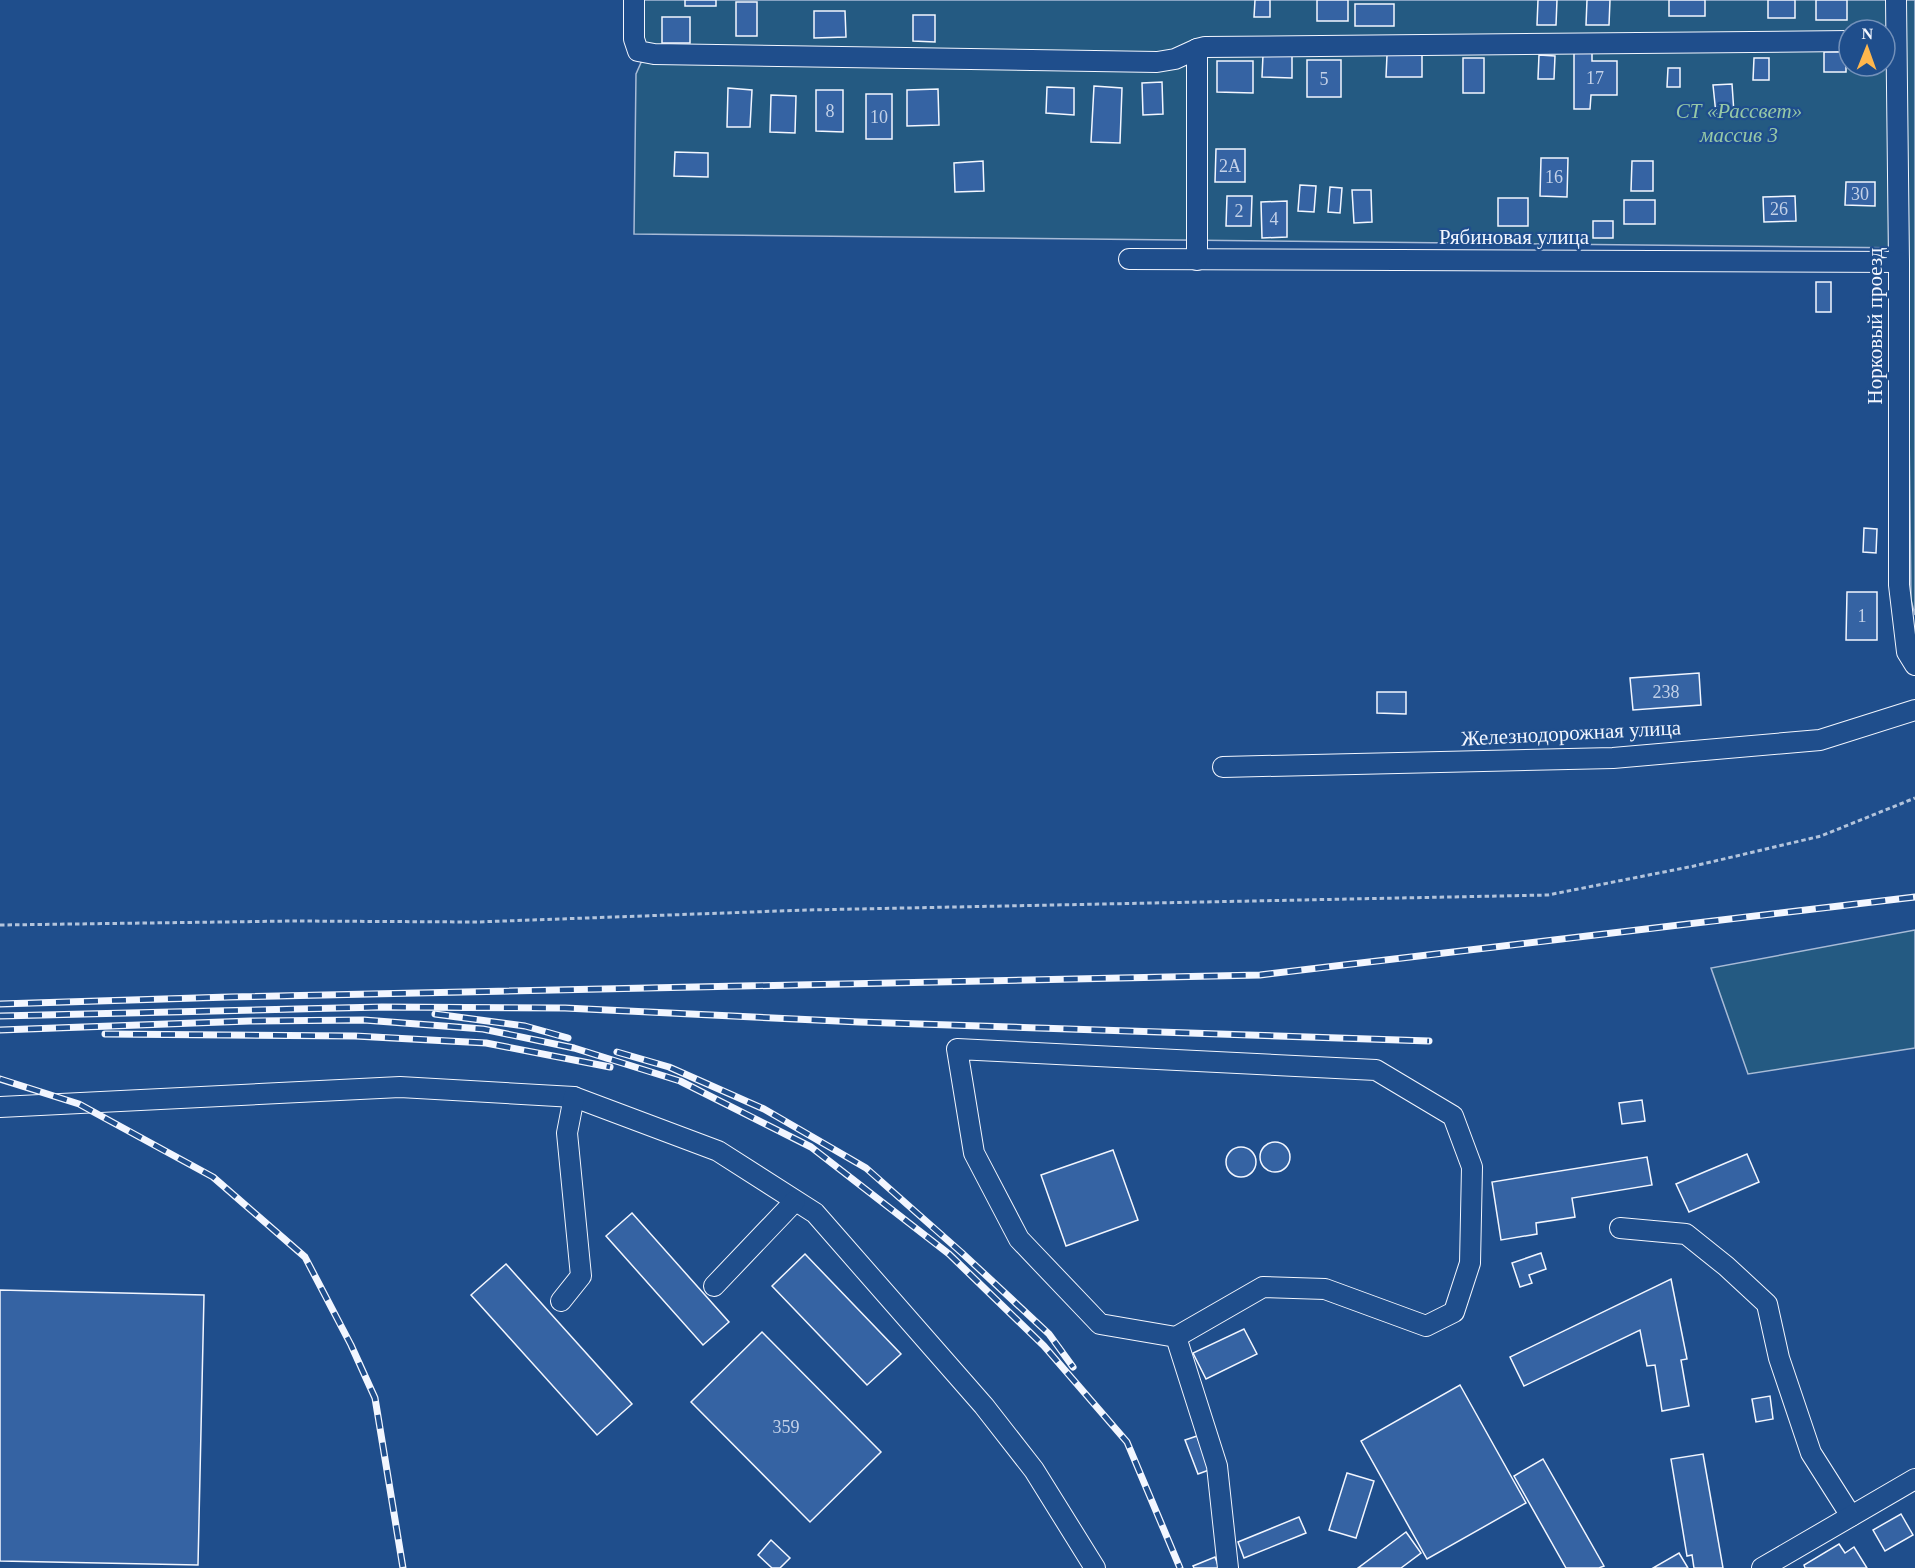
<svg xmlns="http://www.w3.org/2000/svg" width="1915" height="1568" viewBox="0 0 1915 1568" font-family="Georgia,serif">
  <style>
    .green { fill: #245a82; stroke: #a8bbd7; stroke-width: 1.5; fill-rule: evenodd }
    .building { fill: #3563a3; stroke: #f2f6ff; stroke-width: 1.5 }
    .lines { fill: none; stroke-linecap: round; stroke-linejoin: round }
    .minor-casing { stroke: #f2f6ff; stroke-width: 22 }
    .path { stroke: #b3c4dc; stroke-width: 3; stroke-dasharray: 4.5 3; stroke-linecap: butt }
    .minor { stroke: #1f4e8c; stroke-width: 20 }
    .rail-casing { stroke: #f2f6ff; stroke-width: 7 }
    .rail { stroke: #1f4e8c; stroke-width: 4.5; stroke-dasharray: 14; stroke-linecap: butt }
    .labels { text-anchor: middle; stroke-width: 4.5; stroke-linejoin: round; paint-order: stroke }
    .number-label { font-size: 18px; fill: #c3d1e8 }
    .park-label { font-size: 21px; font-style: italic; fill: #97c8a6; stroke: #1f4e8c }
    .street-label { font-size: 21px; fill: #f2f6ff; stroke: #1f4e8c }
  </style>
  <rect width="100%" height="100%" fill="#1f4e8c"/>
  <g class="green">
    <path d="M 644,0 L 1915,0 L 1915,615 L 1911,600 L 1907,248 L 634,234 L 636,74 L 643,58 ZM 1849,30 L 1885,30 L 1885,66 L 1849,66 Z"/>
    <polygon points="1915,930 1915,1048 1748,1074 1711,968"/>
  </g>
  <g class="building">
    <rect x="685" y="0" width="31" height="6"/>
    <polygon points="1255,0 1270,0 1270,17 1254,17"/>
    <rect x="1317" y="0" width="31" height="21"/>
    <polygon points="1538,0 1557,0 1556,25 1537,25"/>
    <polygon points="1587,0 1610,0 1609,25 1586,25"/>
    <rect x="1669" y="0" width="36" height="16"/>
    <rect x="1768" y="0" width="27" height="18"/>
    <rect x="1816" y="0" width="31" height="20"/>
    <rect x="736" y="2" width="21" height="34"/>
    <rect x="1355" y="4" width="39" height="22"/>
    <polygon points="814,11 845,11 846,37 814,38"/>
    <polygon points="913,15 935,15 935,42 913,41"/>
    <rect x="662" y="17" width="28" height="26"/>
    <polygon points="1574,46 1592,46 1592,61 1617,61 1617,95 1591,95 1590,109 1574,109"/>
    <rect x="1824" y="52" width="22" height="20"/>
    <polygon points="1263,55 1292,55 1292,78 1262,77"/>
    <polygon points="1387,55 1422,55 1422,77 1386,77"/>
    <polygon points="1539,55 1555,56 1554,79 1538,79"/>
    <rect x="1463" y="58" width="21" height="35"/>
    <polygon points="1754,58 1769,58 1769,80 1753,80"/>
    <rect x="1307" y="60" width="34" height="37"/>
    <polygon points="1217,61 1253,61 1253,93 1217,92"/>
    <polygon points="1668,68 1680,68 1680,87 1667,87"/>
    <polygon points="1162,82 1163,114 1143,115 1142,83"/>
    <polygon points="1732,84 1734,113 1716,114 1713,85"/>
    <polygon points="1094,86 1122,88 1120,143 1091,142"/>
    <polygon points="1047,87 1074,88 1074,115 1046,113"/>
    <polygon points="728,88 752,90 750,127 727,127"/>
    <polygon points="938,89 939,125 907,126 907,90"/>
    <polygon points="816,90 843,90 843,132 816,131"/>
    <rect x="866" y="94" width="26" height="45"/>
    <polygon points="771,95 796,96 795,133 770,132"/>
    <polygon points="1216,149 1245,149 1245,182 1215,182"/>
    <polygon points="675,152 708,153 708,177 674,176"/>
    <polygon points="1541,158 1568,158 1567,197 1540,196"/>
    <polygon points="983,161 984,191 955,192 954,163"/>
    <polygon points="1632,161 1653,161 1653,191 1631,191"/>
    <polygon points="1846,182 1875,182 1875,206 1845,205"/>
    <polygon points="1300,185 1316,186 1314,212 1298,211"/>
    <polygon points="1330,187 1342,188 1340,213 1328,212"/>
    <polygon points="1352,190 1371,190 1372,222 1354,223"/>
    <polygon points="1227,196 1252,196 1251,226 1226,226"/>
    <polygon points="1795,196 1796,221 1764,222 1763,197"/>
    <rect x="1498" y="198" width="30" height="28"/>
    <rect x="1624" y="200" width="31" height="24"/>
    <polygon points="1287,201 1287,237 1262,238 1261,202"/>
    <rect x="1593" y="221" width="20" height="17"/>
    <rect x="1816" y="282" width="15" height="30"/>
    <polygon points="1864,528 1877,529 1876,553 1863,552"/>
    <polygon points="1847,592 1877,592 1877,640 1846,640"/>
    <polygon points="1699,673 1701,705 1633,710 1630,678"/>
    <polygon points="1377,692 1406,692 1406,714 1377,713"/>
    <polygon points="1642,1100 1645,1121 1622,1124 1619,1103"/>
    <circle cx="1275" cy="1157" r="15"/>
    <circle cx="1241" cy="1162" r="15"/>
    <polygon points="1113,1150 1138,1220 1066,1246 1041,1175"/>
    <polygon points="1747,1154 1759,1182 1689,1212 1676,1184"/>
    <polygon points="1647,1157 1652,1185 1572,1198 1575,1217 1536,1223 1537,1234 1501,1240 1492,1182"/>
    <polygon points="632,1213 729,1322 703,1345 606,1236"/>
    <polygon points="1541,1253 1546,1269 1529,1275 1532,1283 1520,1287 1512,1263"/>
    <polygon points="805,1254 901,1354 867,1385 772,1286"/>
    <polygon points="506,1264 632,1404 597,1435 471,1295"/>
    <polygon points="1671,1279 1687,1359 1681,1360 1689,1406 1662,1411 1655,1365 1647,1366 1640,1330 1524,1386 1510,1357"/>
    <polygon points="0,1290 204,1295 198,1565 0,1561"/>
    <polygon points="1244,1329 1257,1354 1206,1379 1193,1353"/>
    <polygon points="762,1332 881,1452 810,1522 691,1402"/>
    <polygon points="1460,1385 1526,1503 1427,1559 1361,1441"/>
    <polygon points="1770,1396 1773,1419 1756,1422 1752,1399"/>
    <polygon points="1197,1436 1209,1470 1198,1474 1185,1440"/>
    <polygon points="1703,1454 1723,1568 1694,1568 1692,1555 1687,1556 1671,1459"/>
    <polygon points="1543,1459 1604,1566 1599,1568 1566,1568 1514,1476"/>
    <polygon points="1347,1473 1374,1481 1356,1538 1329,1530"/>
    <polygon points="1901,1514 1913,1535 1885,1551 1873,1530"/>
    <polygon points="1299,1517 1306,1533 1244,1558 1238,1542"/>
    <polygon points="1406,1532 1421,1553 1401,1568 1358,1568"/>
    <polygon points="771,1540 790,1558 780,1568 772,1568 758,1555"/>
    <polygon points="1839,1544 1845,1553 1854,1547 1867,1568 1805,1568 1804,1565"/>
    <polygon points="1679,1553 1688,1568 1653,1568"/>
    <polygon points="1215,1557 1219,1568 1194,1568 1193,1566"/>
  </g>
  <g class="lines">
    <g class="minor-casing">
      <g id="minor">
        <polyline points="634,0 634,39 638,51 654,54 1157,62 1175,59 1197,49"/>
        <polyline points="1896,0 1899,262 1899,585 1907,652 1915,665"/>
        <polyline points="1129,259 1899,262"/>
        <polyline points="1197,260 1197,49 1205,47 1849,41"/>
        <polyline points="1223,767 1613,758 1820,740 1915,710"/>
        <polyline points="0,1107 400,1087 574,1097 718,1151 815,1213 984,1406 1034,1470 1095,1568"/>
        <polyline points="1620,1228 1686,1234 1726,1266 1767,1304 1779,1358 1811,1453 1851,1516"/>
        <polyline points="714,1286 795,1201"/>
        <polyline points="561,1301 581,1276 567,1133 574,1097"/>
        <polyline points="1176,1337 1100,1324 1019,1239 974,1153 957,1049 1376,1070 1453,1116 1472,1167 1470,1263 1454,1312 1426,1326 1325,1289 1263,1287 1176,1337 1217,1466 1228,1568"/>
        <polyline points="1762,1568 1915,1479"/>
      </g>
    </g>
    <polyline class="path" points="0,925 294,921 477,922 807,910 1548,895 1694,866 1821,836 1915,798"/>
    <use href="#minor" class="minor"/>
    <g class="rail-casing">
      <g id="rail">
        <polyline points="0,1004 229,997 1260,975 1915,897"/>
        <polyline points="435,1014 525,1026 568,1038"/>
        <polyline points="0,1016 382,1007 565,1008 859,1022 1429,1041"/>
        <polyline points="0,1030 250,1021 364,1020 483,1029 574,1048 680,1081 811,1147 949,1254 1044,1346 1127,1442 1180,1568"/>
        <polyline points="105,1034 355,1036 486,1043 610,1067"/>
        <polyline points="617,1052 669,1067 764,1109 866,1168 962,1253 1049,1334 1073,1367"/>
        <polyline points="0,1079 79,1104 213,1177 305,1257 351,1345 375,1398 403,1568"/>
      </g>
    </g>
    <use href="#rail" class="rail"/>
  </g>
  <g class="labels">
    <g class="number-label">
      <text x="1595" y="84">17</text>
      <text x="1324" y="85">5</text>
      <text x="830" y="117">8</text>
      <text x="879" y="123">10</text>
      <text x="1230" y="172">2А</text>
      <text x="1554" y="183">16</text>
      <text x="1860" y="200">30</text>
      <text x="1779" y="215">26</text>
      <text x="1239" y="217">2</text>
      <text x="1274" y="225">4</text>
      <text x="1862" y="622">1</text>
      <text x="1666" y="698">238</text>
      <text x="786" y="1433">359</text>
    </g>
    <g class="park-label">
      <text x="1739" y="118">СТ «Рассвет»<tspan x="1739" dy="24">массив 3</tspan></text>
    </g>
    <g class="street-label">
      <text x="1514" y="244">Рябиновая улица</text>
      <text transform="translate(1875 326) rotate(-90)" y="7">Норковый проезд</text>
      <text transform="translate(1571 733) rotate(-3)" y="7">Железнодорожная улица</text>
    </g>
  </g>
  <g transform="translate(1867 48) rotate(1)"><circle r="28" fill="#1f4e8c" stroke="#7391ba" stroke-width="1.5"/>
  <path d="M0-4.5L10 22L0 15L-10 22Z" fill="#ffb74d"/>
  <text y="-9" font-size="16" font-weight="bold" text-anchor="middle" fill="#f2f6ff">N</text>
  </g>
</svg>
